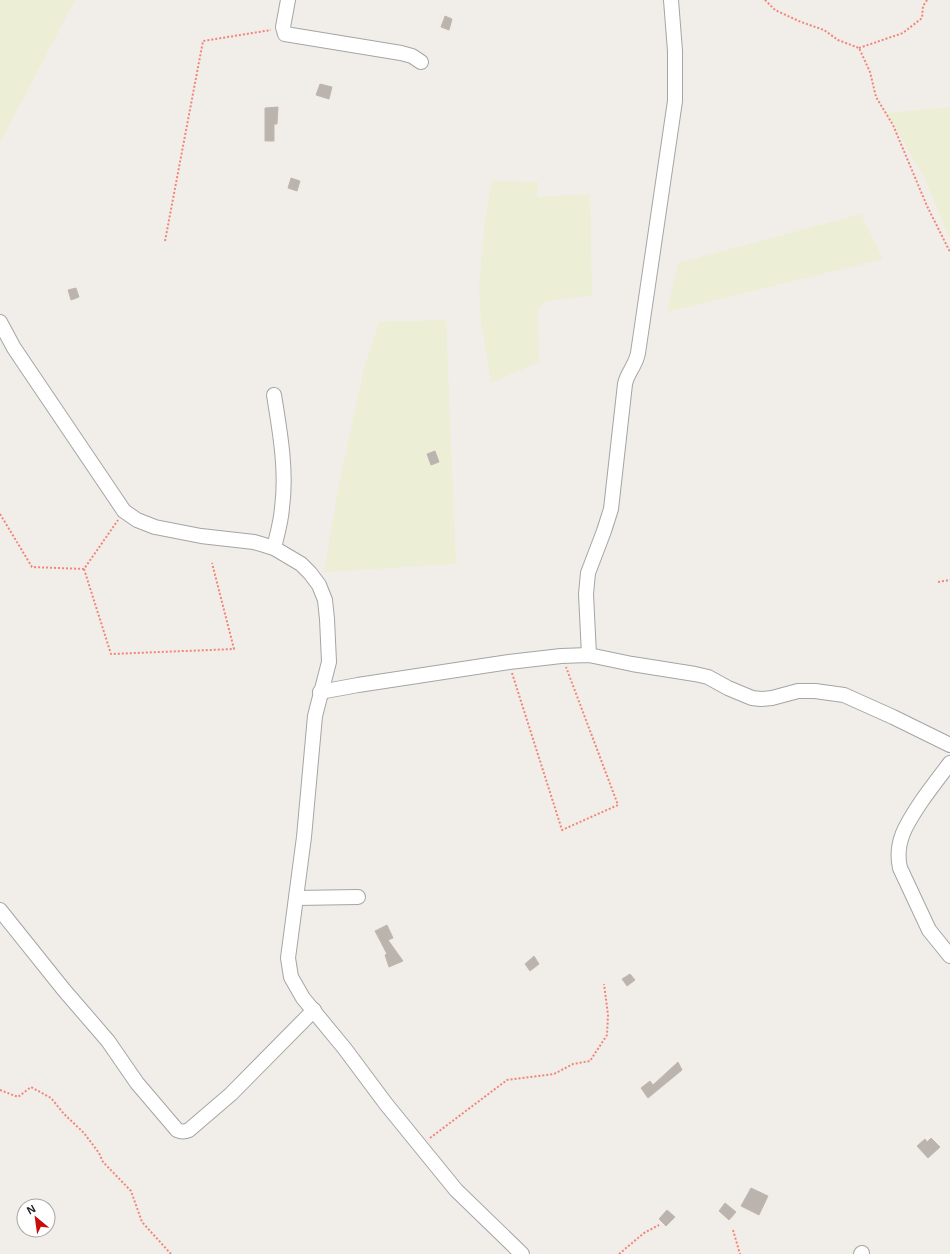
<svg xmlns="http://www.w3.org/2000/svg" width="950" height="1254" viewBox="0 0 950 1254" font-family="Helvetica,sans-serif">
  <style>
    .farmland { fill: #eceed6 }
    .building { fill: #bbb4ae; stroke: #c2b6ac }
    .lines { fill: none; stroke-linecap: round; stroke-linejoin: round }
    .minor-casing { stroke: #a5a5a5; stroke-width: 16 }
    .path { stroke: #f38578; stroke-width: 2; stroke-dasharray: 2 2; stroke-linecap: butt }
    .minor { stroke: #fff; stroke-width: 14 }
  </style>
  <rect width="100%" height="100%" fill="#f1eee9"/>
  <g class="farmland">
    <polygon points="0,0 75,0 0,143"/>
    <polygon points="950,107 950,240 925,179 887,113"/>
    <polygon points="492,181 538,182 537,197 590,194 592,295 545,302 538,310 539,362 491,383 481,322 479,286 485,221"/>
    <polygon points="861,214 883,259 667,312 678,263"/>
    <polygon points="446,320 456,564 324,572 340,479 364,369 379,322"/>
  </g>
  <g class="building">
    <polygon points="445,16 452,19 449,30 441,27"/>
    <polygon points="320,84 332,87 329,99 316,95"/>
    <polygon points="278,107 277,124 274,124 274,141 265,141 265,108"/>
    <polygon points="291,178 300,181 297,191 288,188"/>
    <polygon points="76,288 79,297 71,300 68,290"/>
    <polygon points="435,451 439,462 431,465 427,454"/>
    <polygon points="387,925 393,938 388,940 403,961 389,967 385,955 387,954 375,931"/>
    <polygon points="534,956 539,964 530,971 525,964"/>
    <polygon points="630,974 635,980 627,986 622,979"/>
    <polygon points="678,1062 682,1070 648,1098 641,1088 650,1081 653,1085"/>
    <polygon points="931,1138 940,1147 928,1158 917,1146 925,1139 927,1142"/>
    <polygon points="751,1188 768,1196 759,1215 741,1206"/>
    <polygon points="725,1203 736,1212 729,1220 719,1211"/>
    <polygon points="667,1210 675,1217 666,1226 659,1219"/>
  </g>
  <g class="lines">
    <g class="minor-casing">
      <g id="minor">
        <polyline points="288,0 283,27 285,34 401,53 412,56 421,62"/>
        <polyline points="0,322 14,348 124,511 137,520 155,527 201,536 254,542 274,548 301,564 310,573 319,585 325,600 327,619 329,662 315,716 304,837 288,958 291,977 303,998 345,1049 386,1104 456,1190 522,1254"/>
        <path d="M 274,548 C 277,535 281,522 282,508 C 287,471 280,432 274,395"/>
        <path d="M 589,655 L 586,594 L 588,573 L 604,531 L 611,509 L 625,384 C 627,373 636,365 638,353 L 675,101 L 675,51 L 671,0"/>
        <polyline points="320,692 358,685 509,662 561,656 589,655 632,664 695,674 708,677 728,688 752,698 761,699 772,698 798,691 815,691 844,695 893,717 950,745"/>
        <path d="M 950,763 C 940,776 930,789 921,802 C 907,823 894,842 900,868 L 929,930 L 950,956"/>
        <polyline points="296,898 358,897"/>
        <path d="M 0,910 L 64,990 L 108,1041 L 137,1083 L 177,1130 C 182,1132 184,1132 189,1130 L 231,1094 L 314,1010"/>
        <polyline points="861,1254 862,1253"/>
      </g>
    </g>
    <g class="path">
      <polyline points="765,0 775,10 801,22 824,30 838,40 859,48 870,72 876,97 893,125 927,206 950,252"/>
      <polyline points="859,48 903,33 922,18 923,6 927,0"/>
      <polyline points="165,241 203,41 271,30"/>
      <polyline points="0,514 32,567 84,569 118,520"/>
      <polyline points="84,569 111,654 234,649 212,563"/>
      <polyline points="938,582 950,580"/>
      <polyline points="512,673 562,830 618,805 566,667"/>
      <polyline points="0,1090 18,1097 31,1087 51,1098 64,1114 84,1133 99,1153 103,1162 131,1191 142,1222 171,1254"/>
      <polyline points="430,1138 507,1080 554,1074 573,1064 590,1061 607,1035 608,1015 604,984"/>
      <polyline points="733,1230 740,1254"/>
      <polyline points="619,1254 644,1233 659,1225"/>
    </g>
    <use href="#minor" class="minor"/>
  </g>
  <g transform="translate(36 1218) rotate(331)"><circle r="19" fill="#ffffff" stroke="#a6a6a6"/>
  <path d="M0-3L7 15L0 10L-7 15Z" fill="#c80c0b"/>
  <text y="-6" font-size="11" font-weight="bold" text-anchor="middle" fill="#212121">N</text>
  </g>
</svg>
